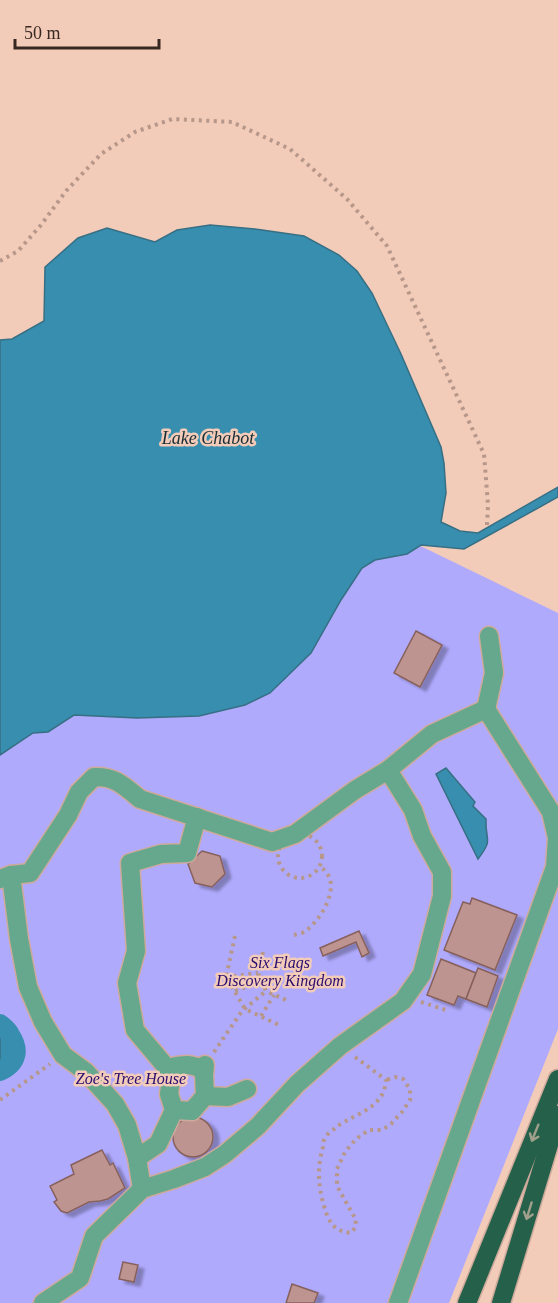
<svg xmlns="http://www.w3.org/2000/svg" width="558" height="1303" viewBox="0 0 558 1303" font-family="'Times New Roman',serif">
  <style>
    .green { fill: #b0aafd }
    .water { fill: #378eaf; stroke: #376f84; stroke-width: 1.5 }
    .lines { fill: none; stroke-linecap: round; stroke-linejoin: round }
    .canal { stroke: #378eaf; stroke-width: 20 }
    .building { fill: #bd948f; stroke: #87605c; stroke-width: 1.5; filter: url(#shadow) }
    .minor-casing { stroke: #cdaa9b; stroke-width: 21 }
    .highway-casing { stroke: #cdaa9b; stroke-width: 21 }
    .path { stroke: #b69789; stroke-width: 4; stroke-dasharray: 3 4.5; stroke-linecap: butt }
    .minor { stroke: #65a88d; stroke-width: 18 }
    .highway { stroke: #25604a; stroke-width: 18 }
    .oneway { stroke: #a0a08d }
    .labels { text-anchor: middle; stroke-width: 5; stroke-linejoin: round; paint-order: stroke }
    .park-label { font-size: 16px; font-style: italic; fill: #2a0c6d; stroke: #f2cbb9 }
    .water-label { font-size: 18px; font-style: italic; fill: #1a2e36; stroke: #f2cbb9 }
  </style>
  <defs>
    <filter id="shadow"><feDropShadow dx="6" dy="4" stdDeviation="1.5" flood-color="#0004"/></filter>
  </defs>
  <rect width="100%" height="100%" fill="#f2cbb9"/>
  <polygon class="green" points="402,537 558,613 558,1029 449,1303 0,1303 0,706 319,568"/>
  <g class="water">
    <polygon points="210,225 255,229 304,236 339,255 357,271 372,293 401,354 441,447 444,463 446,493 441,522 460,531 478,533 558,487 558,497 464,549 421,545 407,554 375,560 362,568 341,600 311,653 270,693 245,705 199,716 137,718 74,715 48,732 33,733 0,755 0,340 12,339 44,321 45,267 78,238 107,228 155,242 177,230"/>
    <path d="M 446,768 L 475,802 L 473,806 L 486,819 C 485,842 494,838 478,859 L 436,774 Z"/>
    <path d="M 0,1033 C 11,1046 10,1053 0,1066 Z"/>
  </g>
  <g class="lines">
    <path class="canal" d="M 0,1024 C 3,1027 8,1030 10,1035 C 20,1050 17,1063 0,1071"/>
  </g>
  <g class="building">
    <polygon points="416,631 442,645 420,687 394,673"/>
    <polygon points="202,851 220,856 225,874 212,887 195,883 188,864"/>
    <polygon points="472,898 517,915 495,970 444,950 463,902 470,904"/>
    <polygon points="359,931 369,953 362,957 356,942 323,956 320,948"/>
    <polygon points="441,959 476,973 466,999 458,996 454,1005 427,995"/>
    <polygon points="478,968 498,976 487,1007 466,999"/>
    <circle cx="193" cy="1137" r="20"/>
    <polygon points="102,1150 110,1165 113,1163 125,1188 108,1199 100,1201 89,1202 67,1213 61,1211 54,1202 57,1200 50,1186 74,1174 71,1165"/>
    <polygon points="123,1262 138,1265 134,1282 119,1279"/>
    <polygon points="292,1284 318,1293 314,1303 286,1303"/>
  </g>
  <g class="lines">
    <g class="minor-casing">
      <g id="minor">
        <polyline points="486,709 494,673 489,636"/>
        <polyline points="388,770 432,734 486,709 551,812 557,838 555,867 398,1303"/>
        <polyline points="11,875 19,939 28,987 43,1022 63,1055 86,1072 115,1104 127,1125 137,1158 142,1189"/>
        <path d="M 0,879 L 11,875 L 30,873 L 68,815 L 79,792 L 94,777 C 115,776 124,786 140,799 L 272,842 L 295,834 L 355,790 L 388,770 L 413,810 L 422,836 L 442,872 L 442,896 L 422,974 L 403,1001 L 340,1046 L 297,1084 L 258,1126 L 225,1154 L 205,1167 L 174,1179 L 142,1189 L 94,1236 L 80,1278 L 43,1303"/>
        <path d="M 167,1068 C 182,1065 191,1062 204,1071"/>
        <polyline points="205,1096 228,1097 247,1089"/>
        <polyline points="174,1110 192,1111 205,1096 204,1075 205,1065"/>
        <polyline points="137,1158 158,1144 174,1110 169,1094 171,1079 167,1068 135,1030 127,983 136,951 130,863 161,854 187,853 197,817"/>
      </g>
    </g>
    <g class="highway-casing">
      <g id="highway">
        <polyline points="467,1303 558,1079"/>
        <polyline points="501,1303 558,1115"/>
      </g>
    </g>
    <g class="path">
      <polyline points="0,261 18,251 41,225 66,191 101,154 135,132 172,119 232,122 290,149 347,199 387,246 484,454 488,505 487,525"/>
      <circle cx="300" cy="856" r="22"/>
      <path d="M 294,935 C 298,934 304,933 307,930 C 321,919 340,888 326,872 C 324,869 321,868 319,866"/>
      <polyline points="235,936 226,977 245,1009 279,1025"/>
      <polyline points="263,952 258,973 266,991 286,1000"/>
      <polyline points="226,977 258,973"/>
      <polyline points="235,991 262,981"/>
      <polyline points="421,1002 446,1010"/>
      <polyline points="261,1016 274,995"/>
      <polyline points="214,1052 242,1011 266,991"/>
      <path d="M 355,1057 L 386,1080 C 385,1084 385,1090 383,1093 C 373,1112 350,1116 335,1128 C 332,1131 327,1134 325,1138 C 323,1141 323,1144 323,1147 C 317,1167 318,1186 324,1206 C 329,1223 334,1231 351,1233 L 355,1228 L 356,1220 L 337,1186 L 337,1169 L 345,1152 L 356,1139 L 369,1130 L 382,1130 L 391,1124 L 402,1112 L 410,1100 L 410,1089 L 403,1079 L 395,1077 L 386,1080"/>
      <polyline points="0,1100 50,1064"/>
    </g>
    <use href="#minor" class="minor"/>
    <use href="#highway" class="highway"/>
  </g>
  <defs><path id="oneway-shaft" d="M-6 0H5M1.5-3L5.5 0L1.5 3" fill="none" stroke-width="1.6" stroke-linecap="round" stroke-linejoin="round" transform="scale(1.5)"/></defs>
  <g class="oneway">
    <use href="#oneway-shaft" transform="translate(535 1133) rotate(112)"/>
    <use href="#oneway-shaft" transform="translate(529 1211) rotate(107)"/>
  </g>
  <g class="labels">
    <g class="park-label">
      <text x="280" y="968">Six Flags<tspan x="280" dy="18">Discovery Kingdom</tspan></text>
      <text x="131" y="1084">Zoe's Tree House</text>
    </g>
    <g class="water-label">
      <text x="208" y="444">Lake Chabot</text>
    </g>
  </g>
  <path d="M15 39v9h144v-9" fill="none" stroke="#372821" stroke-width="3"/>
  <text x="24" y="39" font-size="18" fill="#372821" stroke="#f2cbb9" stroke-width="4.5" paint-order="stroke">50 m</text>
</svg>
